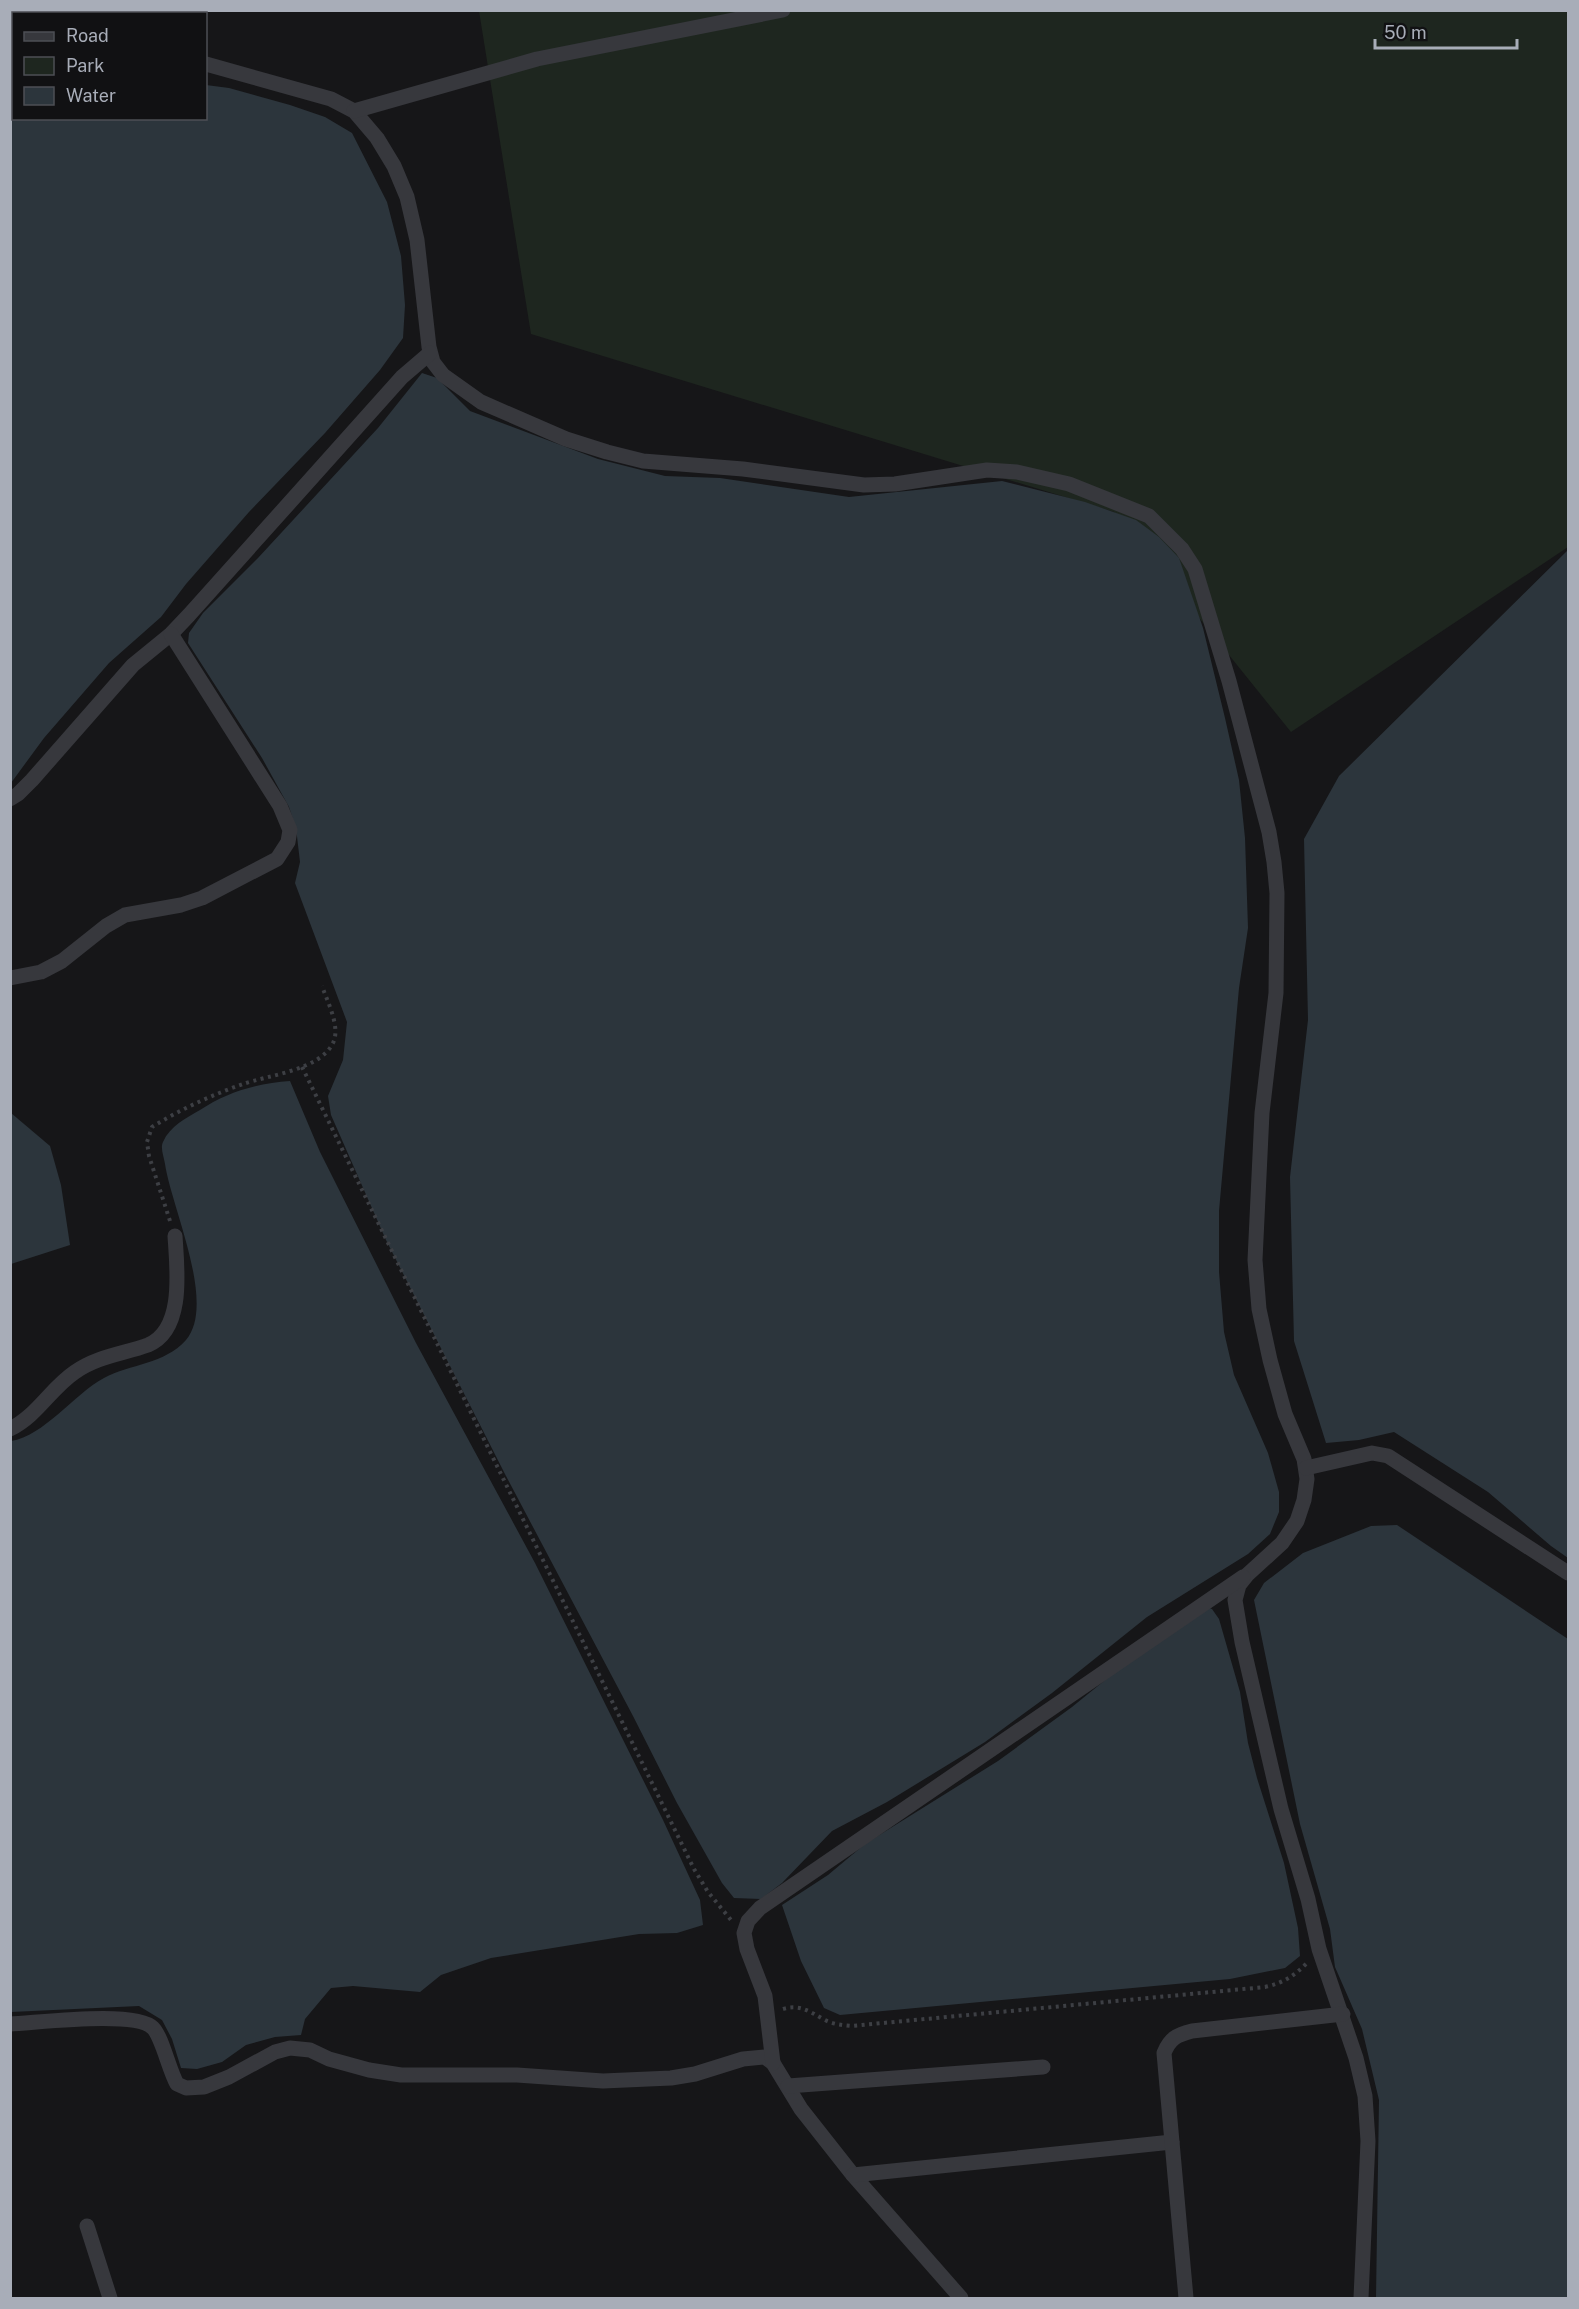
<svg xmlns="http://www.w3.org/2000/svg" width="1579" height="2309" viewBox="0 0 1579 2309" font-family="'Public Sans',sans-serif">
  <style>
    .green { fill: #1e261f }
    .water { fill: #2c353c }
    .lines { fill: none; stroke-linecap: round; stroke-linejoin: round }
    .path { stroke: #3d3f44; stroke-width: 4; stroke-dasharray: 3 4.5; stroke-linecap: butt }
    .street { stroke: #37383d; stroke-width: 15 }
  </style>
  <rect width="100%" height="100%" fill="#161618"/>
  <polygon class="green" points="479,11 1568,11 1568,547 1291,732 1114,512 531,334"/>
  <g class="water">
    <polygon points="11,10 57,11 55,13 14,14 14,118 206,118 206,85 229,88 290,105 325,117 352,133 387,202 401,256 405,305 403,338 380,370 325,433 249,512 186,584 161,617 109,663 44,738 11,783"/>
    <polygon points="422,373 437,378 470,411 598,459 665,476 720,478 849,497 1002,481 1085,502 1136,520 1159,537 1179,558 1203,628 1225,718 1239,780 1245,838 1248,928 1239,988 1219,1211 1219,1272 1224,1332 1234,1375 1268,1453 1279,1492 1279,1512 1270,1534 1248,1554 1147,1617 1052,1693 985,1742 887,1802 832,1831 782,1883 761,1899 734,1898 722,1883 677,1803 633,1716 506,1476 386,1240 331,1115 328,1096 343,1060 347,1022 295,883 300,862 296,828 289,807 262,758 188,643 189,633 203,613 258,558 378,428"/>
    <polygon points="1568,550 1568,1558 1551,1546 1488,1492 1394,1432 1359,1440 1326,1443 1294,1341 1290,1177 1308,1020 1304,839 1339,776"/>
    <path d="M 290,1081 L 320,1152 L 416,1343 L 535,1563 L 663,1820 L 700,1900 L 703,1925 L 677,1933 L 639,1934 L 491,1958 L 441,1975 L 420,1992 L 353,1986 L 331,1988 L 305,2019 L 301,2035 L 275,2037 L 246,2045 L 222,2062 L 197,2069 L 181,2068 L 172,2039 L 162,2020 L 139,2006 L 11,2012 L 11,1441 C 44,1436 74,1394 104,1378 C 130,1364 165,1364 186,1340 C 217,1304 171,1206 165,1164 C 164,1157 160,1148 163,1142 C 170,1126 186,1118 200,1110 C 227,1092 258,1083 290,1081 Z"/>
    <polygon points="11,1113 50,1146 61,1185 70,1245 11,1264"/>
    <polygon points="1397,1525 1568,1639 1568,2298 1376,2298 1379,2100 1362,2029 1335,1967 1330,1929 1300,1824 1254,1600 1264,1583 1303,1553 1371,1526"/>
    <polygon points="1204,1606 1212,1609 1219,1619 1240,1692 1248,1743 1257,1778 1284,1863 1298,1928 1300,1956 1285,1968 1230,1979 840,2015 824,2008 801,1961 782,1905 828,1875 865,1844 998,1761 1072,1707 1185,1615"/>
  </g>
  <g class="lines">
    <g class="path">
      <polyline points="302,1067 694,1869 708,1892 731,1920"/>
      <path d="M 170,1221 L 149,1156 L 147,1142 L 152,1127 C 181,1109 212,1095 243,1084 C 269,1075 320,1070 333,1043 C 341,1027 327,1001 322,986"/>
      <path d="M 783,2009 C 799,2004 809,2011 823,2019 C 832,2024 841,2025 851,2026 L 1265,1987 C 1283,1983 1294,1976 1307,1963"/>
    </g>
    <g class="street">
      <polyline points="91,10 96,14"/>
      <polyline points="137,10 137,14"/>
      <polyline points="206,64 331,99 354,111 377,138 394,166 407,197 417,240 429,347 433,362 443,375 481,402 566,439 607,452 643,461 743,469 864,485 895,484 987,470 1017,472 1069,484 1149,516 1182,549 1195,569 1229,681 1269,832 1274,862 1277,893 1276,993 1262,1113 1255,1260 1259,1309 1270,1360 1285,1414 1304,1459 1307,1479 1304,1500 1297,1521 1282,1543 1247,1575 1239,1585 1235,1600 1242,1642 1281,1809 1308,1899 1319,1949 1356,2058 1365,2096 1368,2141 1361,2298"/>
      <polyline points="354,111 537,59 783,10"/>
      <polyline points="10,799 18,794 32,780 133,665 171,634 189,615 402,377 430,353"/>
      <polyline points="10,978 41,972 62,961 106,926 125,915 181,905 202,898 277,859 288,842 290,830 280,806 171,634"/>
      <path d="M 10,1429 C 37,1416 51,1388 75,1372 C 98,1356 123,1354 148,1345 C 185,1330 177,1268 175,1236"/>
      <polyline points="1306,1468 1372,1453 1388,1456 1568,1573"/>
      <path d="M 10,2024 C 37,2023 136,2010 153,2028 C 162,2037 169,2070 177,2084 L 186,2088 L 204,2087 L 229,2077 L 275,2052 L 290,2048 L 310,2050 L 329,2059 L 369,2070 L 401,2075 L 517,2075 L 603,2081 L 671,2078 L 695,2074 L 743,2059 L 765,2057 L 773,2063 L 801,2109 L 853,2175 L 961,2298"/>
      <polyline points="773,2063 765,1996 747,1949 744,1933 748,1921 760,1908 1243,1577"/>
      <polyline points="788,2086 1043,2067"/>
      <polyline points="853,2175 1172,2142"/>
      <polyline points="87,2226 110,2298"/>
      <path d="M 1186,2298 L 1164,2053 C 1170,2038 1177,2035 1192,2031 L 1343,2014"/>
    </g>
  </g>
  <rect width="1579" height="2309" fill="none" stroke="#a8adb8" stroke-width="24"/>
  <rect x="12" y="12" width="195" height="108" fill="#111113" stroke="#4d4f55" stroke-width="1.5"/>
  <rect x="24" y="32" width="30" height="9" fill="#37383d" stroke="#4d4f55" stroke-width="1.5"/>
  <text x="66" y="42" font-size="18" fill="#a8adb8">Road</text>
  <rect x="24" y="57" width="30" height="18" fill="#1e261f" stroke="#4d4f55" stroke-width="1.5"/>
  <text x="66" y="72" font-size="18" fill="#a8adb8">Park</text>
  <rect x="24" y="87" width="30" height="18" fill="#2c353c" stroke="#4d4f55" stroke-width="1.5"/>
  <text x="66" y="102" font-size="18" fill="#a8adb8">Water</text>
  <path d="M1375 39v9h142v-9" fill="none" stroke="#a8adb8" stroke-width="3"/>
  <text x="1384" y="39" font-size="18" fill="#a8adb8" stroke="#111113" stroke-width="4.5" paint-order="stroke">50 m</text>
</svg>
